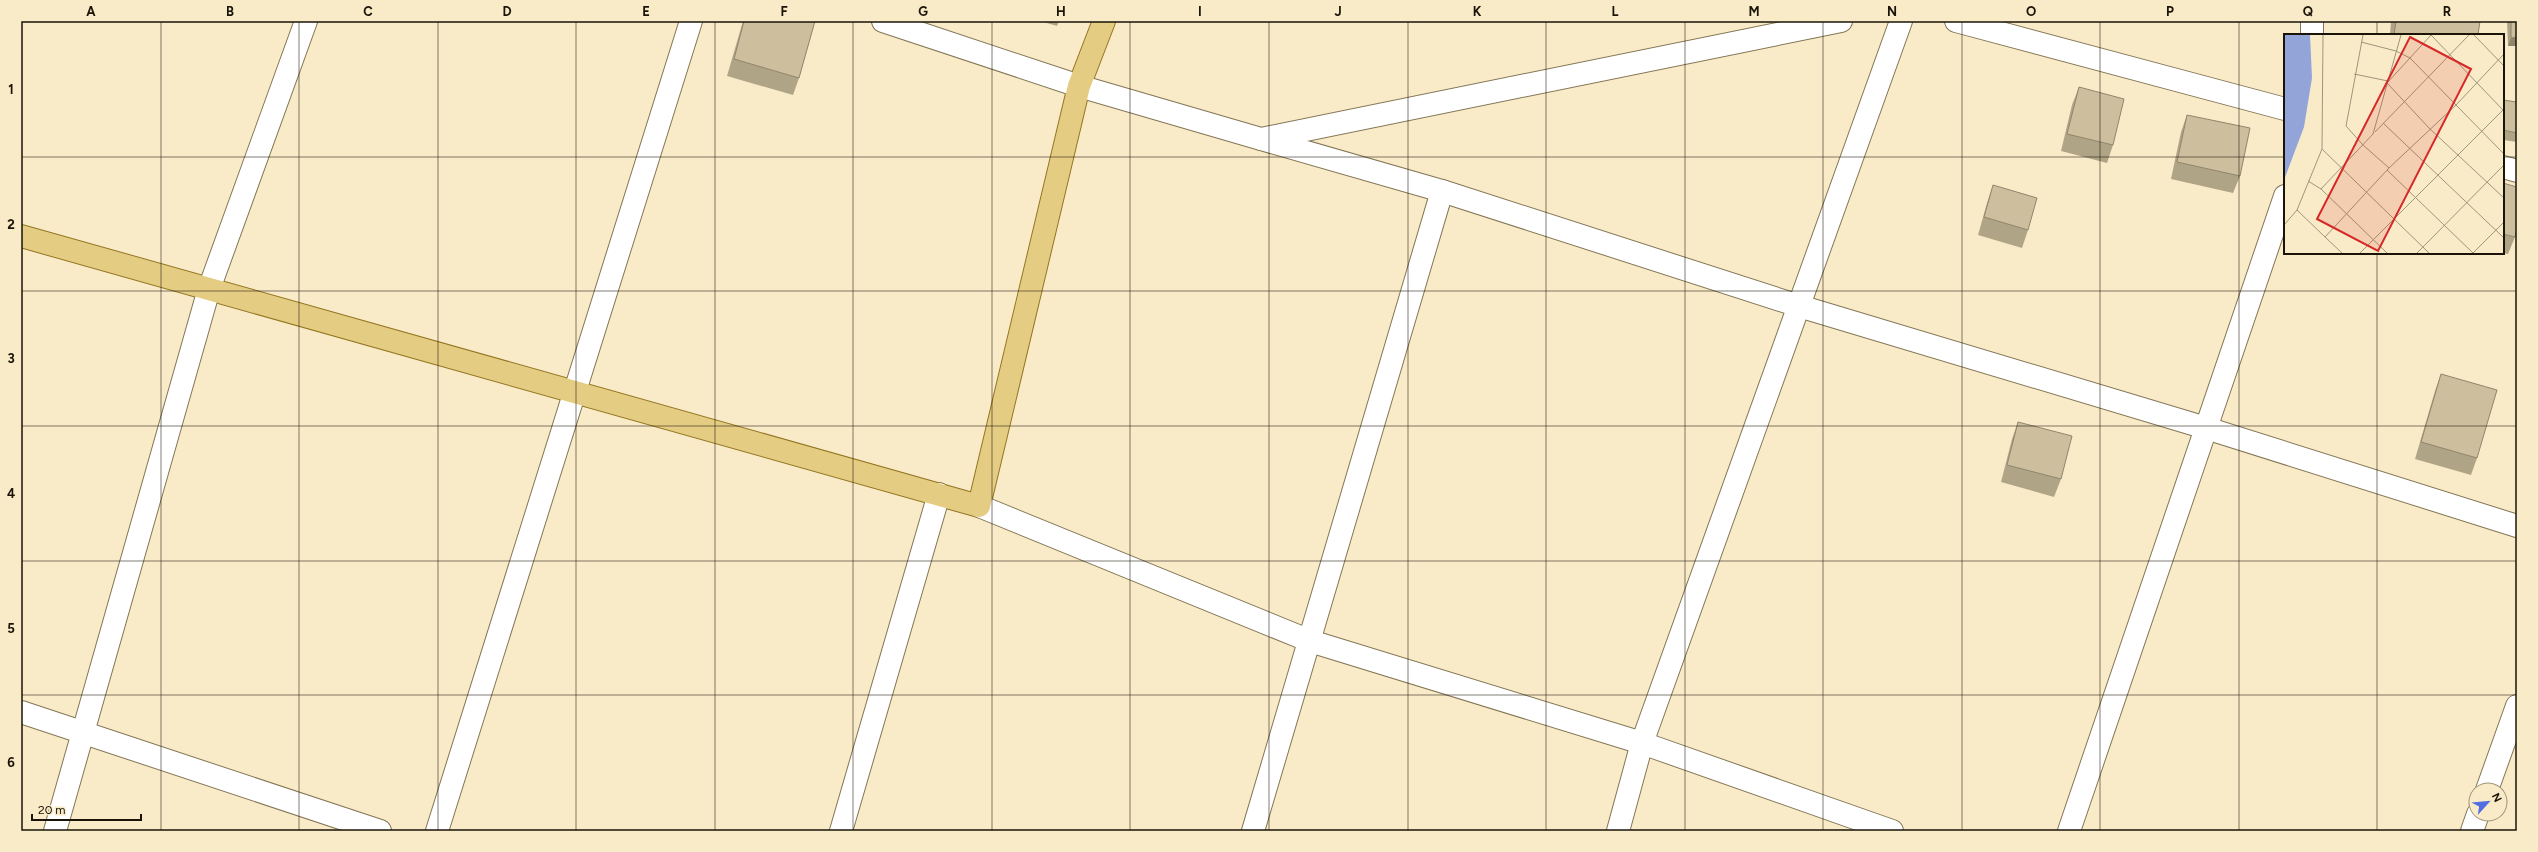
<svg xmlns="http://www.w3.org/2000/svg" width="2538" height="852" viewBox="0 0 2538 852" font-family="Figtree,sans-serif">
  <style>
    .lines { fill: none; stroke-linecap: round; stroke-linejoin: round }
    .street-casing { stroke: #837656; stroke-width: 24 }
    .primary-casing { stroke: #937622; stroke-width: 24 }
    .street { stroke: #fff; stroke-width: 22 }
    .primary { stroke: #e5cc83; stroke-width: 22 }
    .wall { fill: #b0a487 }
    .shaded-wall { fill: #90866e }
    .building { fill: #cdbf9d; stroke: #90866e }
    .grid { fill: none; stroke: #191407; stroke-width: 1; stroke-opacity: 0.55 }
    .inset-road { fill: none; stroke: #a0957b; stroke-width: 1 }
    .view { fill: #d62828; fill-opacity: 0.15; stroke: #d62828; stroke-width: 2 }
    .inset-edge { fill: none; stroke: #191407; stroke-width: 2 }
    .neatline { fill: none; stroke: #191407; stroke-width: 1.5 }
    .grid-label { font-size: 13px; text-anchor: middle; font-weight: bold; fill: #191407 }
  </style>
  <rect width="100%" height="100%" fill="#faebc8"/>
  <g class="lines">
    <g class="street-casing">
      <g id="street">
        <polyline points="883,21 1079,86 1261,139 1841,21"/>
        <polyline points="1956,21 2285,109"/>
        <polyline points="2312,35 2312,21"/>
        <polyline points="1261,139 1442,191 1799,306 2206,428 2517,526"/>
        <polyline points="2503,167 2517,171"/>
        <polyline points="979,506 1310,641 1642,743 1892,831"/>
        <polyline points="21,712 380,831"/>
        <polyline points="2487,790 2517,706"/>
        <polyline points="55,831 209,289 306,21"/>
        <polyline points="437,831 691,21"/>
        <polyline points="841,831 939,494"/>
        <polyline points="1253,831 1442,191"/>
        <polyline points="1618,831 1642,743 1901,21"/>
        <polyline points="2069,831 2285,196"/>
        <polyline points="2472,831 2478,814"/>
      </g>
    </g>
    <g class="primary-casing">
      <polyline id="primary" points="21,236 979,506 1079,86 1104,21"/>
    </g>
    <use href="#street" class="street"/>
    <use href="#primary" class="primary"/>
  </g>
  <g class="wall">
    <polygon points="743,21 815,21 799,78 793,95 727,76"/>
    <polygon points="1040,21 1059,21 1057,26"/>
    <polygon points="2391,21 2480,21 2478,35 2390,35"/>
    <polygon points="2507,21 2517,21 2517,46 2508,46"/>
    <polygon points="2079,87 2113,145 2107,163 2061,151 2072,105"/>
    <polygon points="2503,100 2517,102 2517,142 2503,140"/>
    <polygon points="2187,115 2240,176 2233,193 2171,179 2181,132"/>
    <polygon points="2503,183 2515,237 2508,254 2503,253"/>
    <polygon points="1993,185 2028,230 2022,248 1978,235 1987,203"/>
    <polygon points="2441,374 2477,458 2471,475 2415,459 2435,391"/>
    <polygon points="2018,422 2061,479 2054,497 2001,482 2012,439"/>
  </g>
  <polygon class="shaded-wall" points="2517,37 2517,46 2508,46 2511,38"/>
  <g class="building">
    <polygon points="744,21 815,21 799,78 734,59"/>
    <polygon points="2396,21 2480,21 2478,35 2394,35"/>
    <polygon points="2511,21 2517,21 2517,37 2511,38"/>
    <polygon points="2079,87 2124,99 2113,145 2067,134"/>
    <polygon points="2503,100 2517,102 2517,133 2503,130"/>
    <polygon points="2187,115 2250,128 2240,176 2177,162"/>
    <polygon points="2503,183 2517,187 2517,228 2515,237 2503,234"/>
    <polygon points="1993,185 2037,198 2028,230 1984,217"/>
    <polygon points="2441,374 2497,390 2477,458 2421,442"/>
    <polygon points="2018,422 2072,436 2061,479 2007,465"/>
  </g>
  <path class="grid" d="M 161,21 L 161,831M 299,21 L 299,831M 438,21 L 438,831M 576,21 L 576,831M 715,21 L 715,831M 853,21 L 853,831M 992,21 L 992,831M 1130,21 L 1130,831M 1269,21 L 1269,831M 1408,21 L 1408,831M 1546,21 L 1546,831M 1685,21 L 1685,831M 1823,21 L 1823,831M 1962,21 L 1962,831M 2100,21 L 2100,831M 2239,21 L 2239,831M 2377,21 L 2377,35M 21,157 L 2285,157M 2503,157 L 2517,157M 2377,253 L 2377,831M 21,291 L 2517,291M 21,426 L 2517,426M 21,561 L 2517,561M 21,695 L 2517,695"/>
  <g transform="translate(2284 34)">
    <rect width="220" height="220" fill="#faebc8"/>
    <path d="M 0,1 L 26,1 L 28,44 L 20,93 L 0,146 Z" fill="#93a4d9"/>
    <path class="inset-road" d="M 147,1 L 103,49 L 146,95 L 220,164M 147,1 L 219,76M 190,1 L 220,32M 77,8 L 112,17 L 126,24 L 220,120M 70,40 L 104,47M 99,89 L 220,204M 91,98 L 185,1M 38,115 L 145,219M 105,134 L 172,71 L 220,20M 103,136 L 189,219M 24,147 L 37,155 L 103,219M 37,155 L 89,100 L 117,1M 13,176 L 38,115 L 39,1M 0,191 L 13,176 L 41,203 L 105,134 L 79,111 L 62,92 L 79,1M 41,203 L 58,219M 76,219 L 220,75M 133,219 L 220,131M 189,219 L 220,188"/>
    <path class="view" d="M 126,3 L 187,35 L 94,217 L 33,185 Z"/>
    <rect width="220" height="220" class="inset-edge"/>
  </g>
  <rect width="2538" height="852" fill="none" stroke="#faebc8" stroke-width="44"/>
  <g transform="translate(2488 802) rotate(63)"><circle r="19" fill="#faebc8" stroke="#a0957b"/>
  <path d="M0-3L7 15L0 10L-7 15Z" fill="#536de2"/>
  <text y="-6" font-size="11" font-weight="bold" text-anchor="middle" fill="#191407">N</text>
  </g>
  <path d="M32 814v6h109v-6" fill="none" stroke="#191407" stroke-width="2"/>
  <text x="38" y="814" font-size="12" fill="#191407" stroke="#faebc8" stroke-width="3" paint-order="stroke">20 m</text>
  <rect x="22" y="22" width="2494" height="808" class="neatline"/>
  <g class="grid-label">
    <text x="91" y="16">A</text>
    <text x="230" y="16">B</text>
    <text x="368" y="16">C</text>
    <text x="507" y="16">D</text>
    <text x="646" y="16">E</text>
    <text x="784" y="16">F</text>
    <text x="923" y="16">G</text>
    <text x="1061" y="16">H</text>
    <text x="1200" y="16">I</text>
    <text x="1338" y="16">J</text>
    <text x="1477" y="16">K</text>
    <text x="1615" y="16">L</text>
    <text x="1754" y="16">M</text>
    <text x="1892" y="16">N</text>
    <text x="2031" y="16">O</text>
    <text x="2170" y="16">P</text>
    <text x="2308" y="16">Q</text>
    <text x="2447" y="16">R</text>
    <text x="11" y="94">1</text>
    <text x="11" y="229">2</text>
    <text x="11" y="363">3</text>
    <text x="11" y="498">4</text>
    <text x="11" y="633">5</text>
    <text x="11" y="767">6</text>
  </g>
</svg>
